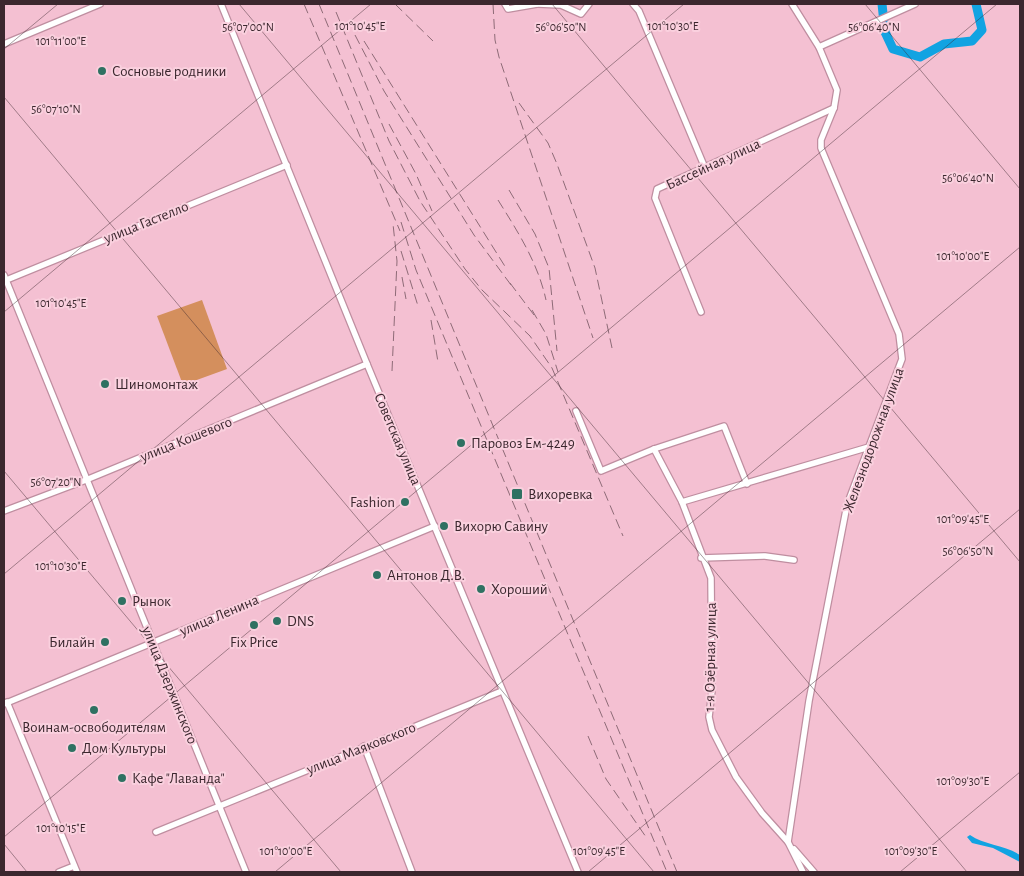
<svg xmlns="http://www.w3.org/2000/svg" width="1024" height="876" viewBox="0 0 1024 876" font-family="'Alegreya Sans',sans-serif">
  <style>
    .green { fill: #d48f5d }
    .water { fill: #11a3e2 }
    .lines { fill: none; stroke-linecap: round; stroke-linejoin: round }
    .river { stroke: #11a3e2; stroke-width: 9 }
    .minor-casing { stroke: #bf8ea0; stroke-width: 8 }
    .minor { stroke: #fff; stroke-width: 5.5 }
    .rail { stroke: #8e6b77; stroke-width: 1; stroke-dasharray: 10 5; stroke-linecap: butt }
    .ticks { fill: none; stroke: #3b272e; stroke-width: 1; stroke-opacity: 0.45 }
    .poi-dot { fill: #2f7162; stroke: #fad0de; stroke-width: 2 }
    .labels { text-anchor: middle; stroke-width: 4; stroke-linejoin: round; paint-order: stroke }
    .poi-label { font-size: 15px; fill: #3b272e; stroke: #fad0de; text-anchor: start }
    .street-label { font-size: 15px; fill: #3b272e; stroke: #fad0de }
    .ticks-label { font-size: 12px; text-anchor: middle; fill: #3b272e; stroke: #fad0de; stroke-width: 4; stroke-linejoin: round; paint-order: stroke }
  </style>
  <rect width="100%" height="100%" fill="#f4c0d2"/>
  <polygon class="green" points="202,300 227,369 183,385 157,316"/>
  <path class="water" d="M 970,835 C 984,845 1005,845 1020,855 L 1020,862 L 993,848 L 972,843 L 967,837 Z"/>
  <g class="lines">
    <polyline class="river" points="882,4 885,32 893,49 920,57 944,44 972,41 982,30 976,4"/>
    <g class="minor-casing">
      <g id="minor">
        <polyline points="221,4 367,364 578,872"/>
        <polyline points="505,4 508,9 537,4"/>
        <polyline points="538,4 561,5 581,14 589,4"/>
        <polyline points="633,4 639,11 705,168"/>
        <polyline points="792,4 819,47 837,90 834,108 821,140 821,148 899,334 902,359 847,505 809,701 788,842 803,872"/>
        <polyline points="4,44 100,4"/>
        <polyline points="819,47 915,4"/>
        <polyline points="4,275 246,872"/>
        <polyline points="4,281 287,165"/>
        <polyline points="701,312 655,198 657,189 834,108"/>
        <polyline points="576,411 601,471 654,449 724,426 747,484"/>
        <polyline points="654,449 682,502 711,578 712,690 709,717 712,730 736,777 762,813 788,842"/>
        <polyline points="682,502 869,447"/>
        <polyline points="4,511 86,480 367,364"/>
        <polyline points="701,558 765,556 794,560"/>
        <polyline points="7,702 77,872"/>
        <polyline points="4,704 435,526"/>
        <polyline points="364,746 412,872"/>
        <polyline points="156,832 502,691"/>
        <polyline points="794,849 814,872"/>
        <polyline points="59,872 74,866"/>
      </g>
    </g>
    <use href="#minor" class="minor"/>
    <g class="rail">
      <polyline points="304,4 400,231"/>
      <polyline points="319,4 677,872"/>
      <polyline points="395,4 433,41"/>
      <polyline points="493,4 495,40 499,57 593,338"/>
      <polyline points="336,12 389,141 420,201 465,269 482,290 530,336 552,368 623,536"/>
      <polyline points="355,35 384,91 474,235 514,289"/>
      <polyline points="364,41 506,268"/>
      <polyline points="519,103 548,143 557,164 595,268 612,348"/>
      <polyline points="389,124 416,174 432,211"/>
      <polyline points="509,190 535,234 549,268 557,351"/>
      <path d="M 498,200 C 518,232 538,263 546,300"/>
      <polyline points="401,222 416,270 667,872"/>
      <polyline points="401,251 418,306"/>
      <polyline points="402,277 406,299"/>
      <polyline points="510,283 534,315"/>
      <polyline points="532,310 546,334 558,372"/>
      <polyline points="431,320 438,362"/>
      <polyline points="392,371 397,261 393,224"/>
      <polyline points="588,736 606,779 646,837"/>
    </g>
  </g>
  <path class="ticks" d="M 239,4 L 967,872M 552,4 L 1020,562M 865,4 L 1020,189M 4,49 L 58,4M 4,97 L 654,872M 4,312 L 371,4M 4,471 L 341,872M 4,574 L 684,4M 4,837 L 997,4M 4,844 L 27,872M 275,872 L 1020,247M 588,872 L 1020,509M 900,872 L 1020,772"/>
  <g class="poi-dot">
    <circle cx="102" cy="71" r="5"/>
    <circle cx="105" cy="384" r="5"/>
    <circle cx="461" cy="443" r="5"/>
    <rect x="511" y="488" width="12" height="12" rx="2.5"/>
    <circle cx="405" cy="502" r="5"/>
    <circle cx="444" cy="526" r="5"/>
    <circle cx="377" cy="575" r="5"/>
    <circle cx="481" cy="589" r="5"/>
    <circle cx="122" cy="601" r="5"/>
    <circle cx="277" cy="621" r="5"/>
    <circle cx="254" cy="625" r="5"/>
    <circle cx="105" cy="642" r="5"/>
    <circle cx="94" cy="710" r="5"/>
    <circle cx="72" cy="748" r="5"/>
    <circle cx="122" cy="778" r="5"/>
  </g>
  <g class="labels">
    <g class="poi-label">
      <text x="112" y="76">Сосновые родники</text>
      <text x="115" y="389">Шиномонтаж</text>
      <text x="471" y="448">Паровоз Ем-4249</text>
      <text x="528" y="499">Вихоревка</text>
      <text x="395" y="507" text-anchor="end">Fashion</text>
      <text x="454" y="531">Вихорю Савину</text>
      <text x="387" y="580">Антонов Д.В.</text>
      <text x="491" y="594">Хороший</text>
      <text x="132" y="606">Рынок</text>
      <text x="287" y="626">DNS</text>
      <text x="95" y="647" text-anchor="end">Билайн</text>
      <text x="254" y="647" text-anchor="middle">Fix Price</text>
      <text x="94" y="732" text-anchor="middle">Воинам-освободителям</text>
      <text x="82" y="753">Дом Культуры</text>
      <text x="132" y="783">Кафе "Лаванда"</text>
    </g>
    <g class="street-label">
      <text transform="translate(713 164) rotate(-25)" y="5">Бассейная улица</text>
      <text transform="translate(146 222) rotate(-22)" y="5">улица Гастелло</text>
      <text transform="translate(186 439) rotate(-22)" y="5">улица Кошевого</text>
      <text transform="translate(398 439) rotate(67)" y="5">Советская улица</text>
      <text transform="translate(873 440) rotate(-70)" y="5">Железнодорожная улица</text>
      <text transform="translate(219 615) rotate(-23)" y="5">улица Ленина</text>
      <text transform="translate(710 657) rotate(-89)" y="5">1-я Озёрная улица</text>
      <text transform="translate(170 685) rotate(68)" y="5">улица Дзержинского</text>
      <text transform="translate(361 748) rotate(-22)" y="5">улица Маяковского</text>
    </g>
  </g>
  <g class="ticks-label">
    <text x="673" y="30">101°10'30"E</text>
    <text x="360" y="30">101°10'45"E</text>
    <text x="561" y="31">56°06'50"N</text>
    <text x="248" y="31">56°07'00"N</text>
    <text x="874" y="31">56°06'40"N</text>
    <text x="61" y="45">101°11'00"E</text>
    <text x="56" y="113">56°07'10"N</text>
    <text x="968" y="182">56°06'40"N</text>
    <text x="963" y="260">101°10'00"E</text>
    <text x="61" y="307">101°10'45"E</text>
    <text x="56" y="486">56°07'20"N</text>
    <text x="963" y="523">101°09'45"E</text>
    <text x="968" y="555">56°06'50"N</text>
    <text x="61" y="570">101°10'30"E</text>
    <text x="963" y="785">101°09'30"E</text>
    <text x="61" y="832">101°10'15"E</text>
    <text x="286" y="855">101°10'00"E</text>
    <text x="599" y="855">101°09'45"E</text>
    <text x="911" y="855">101°09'30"E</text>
  </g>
  <rect width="1024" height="876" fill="none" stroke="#3b272e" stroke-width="10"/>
</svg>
